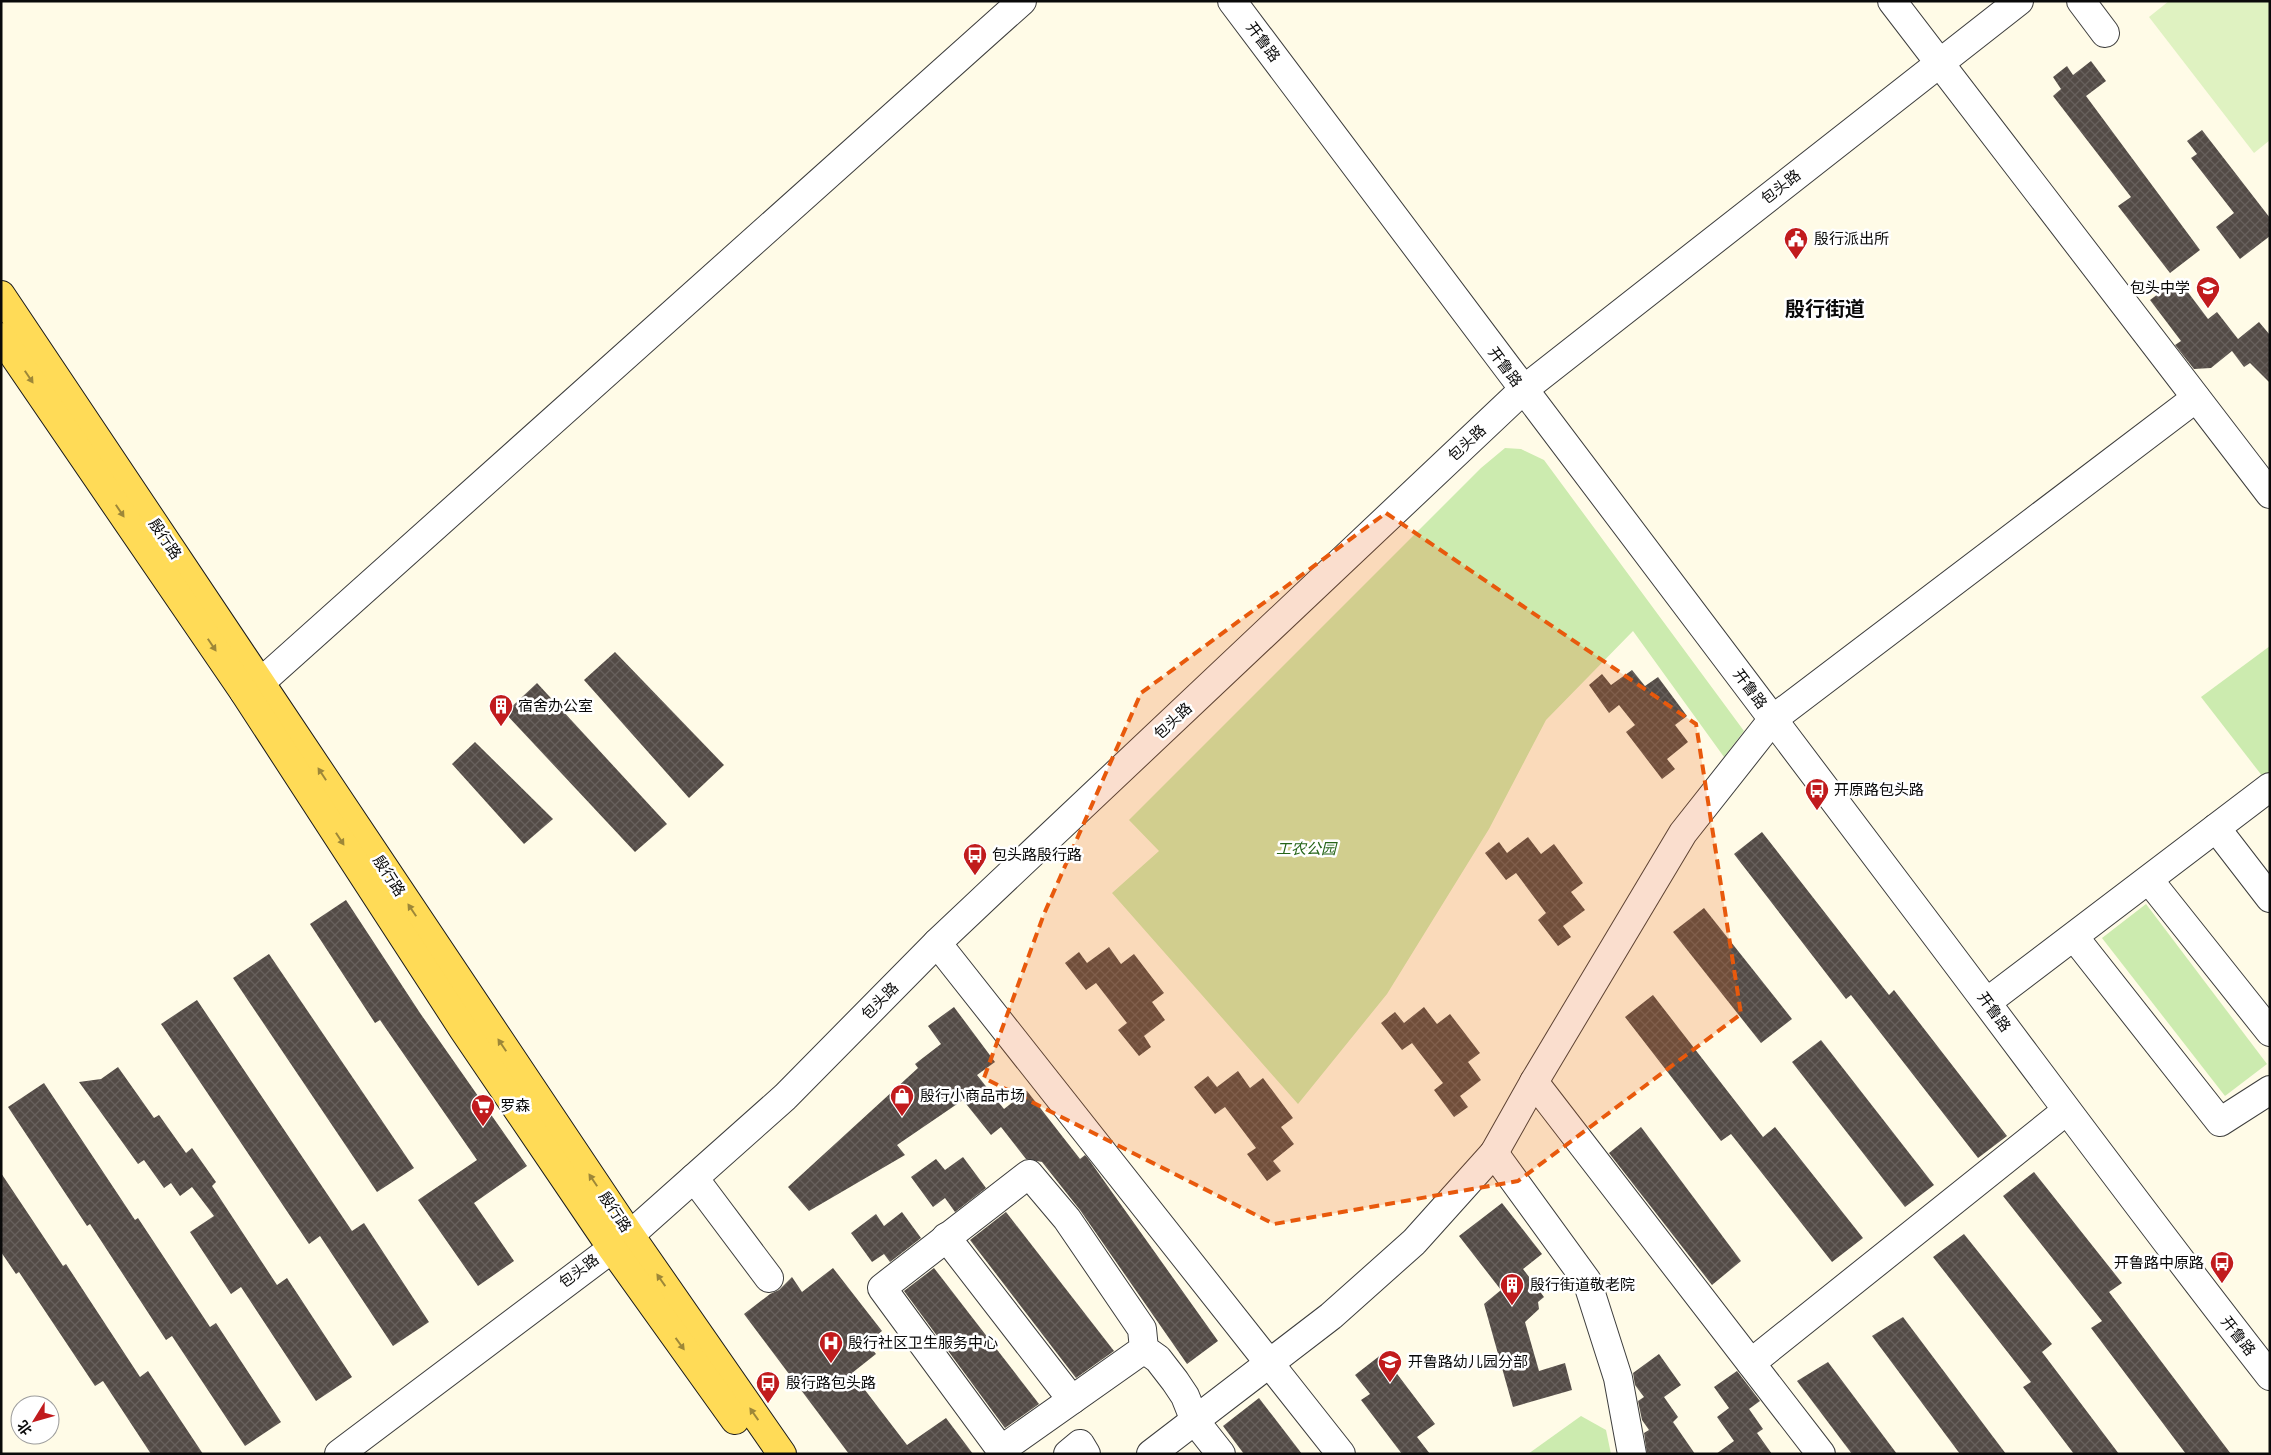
<svg xmlns="http://www.w3.org/2000/svg" width="2271" height="1455" viewBox="0 0 2271 1455" font-family="'Roboto Serif','Noto Sans SC',serif">
  <style>
    .green { fill: #ccebaf }
    .pitch { fill: #dff2c1 }
    .building { fill: url(#building-cross-hatch) }
    .lines { fill: none; stroke-linecap: round; stroke-linejoin: round }
    .minor-casing { stroke: #3d3d3d; stroke-width: 30 }
    .major-casing { stroke: #1b1b1b; stroke-width: 30 }
    .minor { stroke: #fff; stroke-width: 28 }
    .major { stroke: #ffdb57; stroke-width: 28 }
    .oneway { fill: #9d8738 }
    .marked { fill: #e8590c; fill-opacity: 0.2; stroke: #e8590c; stroke-width: 4; stroke-dasharray: 10 6; stroke-linejoin: round }
    .labels { text-anchor: middle; stroke-width: 5; stroke-linejoin: round; paint-order: stroke }
    .street-label { font-size: 15px; fill: #0a0a0a; stroke: #fff }
    .poi-label { font-size: 15px; fill: #0a0a0a; stroke: #fff; text-anchor: start }
    .park-label { font-size: 15px; font-style: italic; fill: #256418; stroke: #fff }
    .district-label { font-size: 20px; font-weight: bold; fill: #0a0a0a; stroke: #fff }
  </style>
  <defs>
    <pattern id="building-cross-hatch" width="8" height="8" patternUnits="userSpaceOnUse" patternTransform="scale(1.25)"><rect width="8" height="8" fill="#534b46"/><path d="M0 0l8 8M0 8l8-8" fill="none" stroke="#67605c"/></pattern>
  </defs>
  <rect width="100%" height="100%" fill="#fffbe7"/>
  <g class="green">
    <polygon points="1505,448 1521,449 1544,460 1744,731 1724,757 1633,631 1546,720 1489,829 1387,994 1298,1104 1112,893 1159,851 1129,820 1481,468"/>
    <polygon points="2270,646 2270,786 2201,697"/>
    <polygon points="2146,904 2267,1064 2225,1096 2102,938"/>
    <polygon points="1581,1416 1606,1430 1611,1454 1528,1454"/>
  </g>
  <polygon class="pitch" points="2169,1 2270,1 2270,140 2254,153 2149,17"/>
  <g class="building">
    <polygon points="2091,61 2106,81 2086,96 2200,250 2170,273 2118,206 2131,197 2053,96 2061,89 2053,77 2067,66 2073,75"/>
    <polygon points="2202,130 2270,218 2270,236 2240,259 2216,227 2234,213 2191,158 2197,154 2187,141"/>
    <polygon points="2178,279 2208,319 2217,312 2238,339 2259,322 2270,335 2270,383 2250,363 2244,367 2232,351 2211,368 2194,369 2175,345 2181,341 2150,300"/>
    <polygon points="615,652 724,765 689,798 584,680"/>
    <polygon points="1632,670 1645,686 1658,677 1687,716 1675,725 1688,742 1667,759 1675,769 1662,779 1626,732 1635,725 1619,705 1609,713 1589,685 1602,674 1611,685"/>
    <polygon points="537,683 667,824 635,852 505,713"/>
    <polygon points="475,742 553,819 524,844 452,764"/>
    <polygon points="1762,832 1889,995 1894,990 2007,1136 1978,1158 1851,995 1846,999 1734,854"/>
    <polygon points="1528,837 1541,854 1554,844 1583,883 1571,892 1585,910 1563,926 1571,937 1558,946 1538,920 1546,913 1516,873 1506,880 1485,853 1499,842 1507,853"/>
    <polygon points="346,900 420,1013 527,1166 474,1203 514,1261 478,1286 418,1200 477,1160 380,1020 375,1023 310,924"/>
    <polygon points="1704,908 1792,1019 1761,1043 1673,932"/>
    <polygon points="1109,947 1121,964 1134,954 1164,993 1152,1002 1165,1020 1144,1036 1151,1047 1139,1056 1118,1030 1127,1023 1096,983 1086,990 1065,963 1079,952 1087,963"/>
    <polygon points="269,954 414,1168 377,1192 233,978"/>
    <polygon points="1653,995 1763,1137 1775,1127 1863,1238 1832,1262 1731,1134 1721,1141 1625,1017"/>
    <polygon points="197,1000 352,1231 364,1223 429,1322 393,1346 320,1236 309,1244 161,1024"/>
    <polygon points="954,1007 995,1062 977,1075 1004,1109 1027,1091 1080,1159 1085,1155 1087,1157 1218,1341 1187,1364 1080,1210 1042,1162 1026,1159 1001,1127 991,1135 963,1100 897,1145 905,1155 809,1211 788,1187 918,1068 915,1064 941,1044 928,1026"/>
    <polygon points="1424,1007 1437,1024 1450,1014 1480,1053 1468,1062 1481,1080 1460,1096 1468,1107 1454,1117 1434,1090 1443,1083 1412,1043 1402,1050 1381,1023 1395,1012 1404,1023"/>
    <polygon points="1821,1040 1934,1185 1905,1207 1792,1062"/>
    <polygon points="118,1067 154,1118 159,1115 186,1153 192,1148 216,1182 212,1186 277,1285 287,1278 352,1377 316,1401 241,1287 231,1294 190,1232 214,1216 192,1187 180,1196 171,1183 164,1188 144,1160 138,1164 79,1082 101,1079"/>
    <polygon points="1238,1071 1250,1088 1263,1078 1293,1118 1281,1127 1294,1144 1273,1161 1281,1171 1267,1181 1247,1154 1256,1148 1225,1107 1215,1114 1194,1087 1208,1076 1217,1087"/>
    <polygon points="44,1083 135,1220 138,1218 210,1327 216,1323 281,1422 245,1446 172,1336 166,1340 90,1224 87,1226 8,1107"/>
    <polygon points="1641,1127 1741,1261 1712,1285 1609,1153"/>
    <polygon points="963,1157 986,1188 955,1212 945,1198 933,1207 911,1177 936,1159 945,1170"/>
    <polygon points="2034,1172 2122,1283 2109,1292 2231,1454 2186,1454 2091,1328 2102,1321 2003,1196"/>
    <polygon points="1,1173 63,1266 66,1264 140,1377 148,1371 203,1454 151,1454 103,1381 95,1386 19,1272 16,1274 1,1252"/>
    <polygon points="1502,1203 1542,1254 1523,1269 1544,1297 1538,1302 1539,1309 1525,1322 1539,1371 1565,1363 1572,1390 1513,1407 1484,1304 1501,1290 1459,1236"/>
    <polygon points="902,1212 921,1238 890,1262 884,1254 872,1262 851,1233 876,1214 884,1226"/>
    <polygon points="1006,1212 1114,1351 1076,1378 970,1240"/>
    <polygon points="1964,1234 2052,1344 2042,1352 2119,1454 2074,1454 2023,1387 2031,1382 1933,1257"/>
    <polygon points="833,1268 882,1331 867,1343 876,1354 852,1373 907,1445 946,1418 973,1454 849,1454 744,1314 770,1294 779,1290 792,1277 802,1292"/>
    <polygon points="934,1268 1039,1404 1005,1428 904,1291"/>
    <polygon points="1903,1317 2006,1454 1960,1454 1872,1336"/>
    <polygon points="1382,1354 1435,1424 1417,1437 1430,1454 1402,1454 1361,1400 1370,1394 1355,1375"/>
    <polygon points="1659,1354 1681,1385 1664,1397 1678,1417 1673,1422 1695,1454 1647,1454 1644,1433 1649,1430 1642,1420 1638,1401 1644,1397 1635,1385 1633,1373"/>
    <polygon points="1828,1362 1897,1454 1852,1454 1797,1381"/>
    <polygon points="1737,1371 1760,1401 1749,1409 1763,1429 1757,1433 1772,1454 1716,1454 1734,1441 1717,1417 1729,1408 1714,1387"/>
    <polygon points="1259,1398 1302,1454 1244,1454 1223,1426"/>
  </g>
  <g class="lines">
    <g class="minor-casing">
      <g id="minor">
        <path d="M 1232,1 C 1455,299 1680,596 1904,893 C 2026,1054 2145,1217 2270,1376"/>
        <polyline points="1892,1 2270,494"/>
        <polyline points="2081,1 2105,33"/>
        <polyline points="244,692 261,682 1022,1"/>
        <polyline points="2216,828 2270,898"/>
        <polyline points="2149,880 2270,1032"/>
        <polyline points="2075,938 2220,1122 2270,1090"/>
        <polyline points="937,943 1341,1454"/>
        <polyline points="1987,1002 2270,787"/>
        <polyline points="1534,1082 1821,1454"/>
        <polyline points="1494,1153 1587,1281 1618,1378 1632,1454"/>
        <polyline points="694,1178 769,1278"/>
        <polyline points="946,1237 1072,1400"/>
        <polyline points="1144,1349 1142,1329 1067,1219 1029,1174 882,1288 1001,1450 1144,1349 1158,1359 1175,1381 1185,1396 1195,1421 1221,1454"/>
        <polyline points="1751,1363 2066,1111"/>
        <polyline points="339,1454 630,1235 785,1097 937,943 1523,390 2019,1"/>
        <polyline points="1068,1454 1080,1444 1086,1454"/>
        <polyline points="1151,1454 1331,1316 1414,1242 1494,1153 1534,1082 1683,833 1773,719 2196,398"/>
      </g>
    </g>
    <g class="major-casing">
      <g id="major">
        <polyline points="1,295 630,1235 782,1454"/>
        <polyline points="1,337 244,692 463,1029 611,1247 735,1420"/>
      </g>
    </g>
    <use href="#minor" class="minor"/>
    <use href="#major" class="major"/>
  </g>
  <defs><path id="oneway-solid" d="M-6-.8H1V-3.2L6.5 0L1 3.2V.8H-6Z" transform="scale(1.25)"/></defs>
  <g class="oneway">
    <use href="#oneway-solid" transform="translate(29 377) rotate(56)"/>
    <use href="#oneway-solid" transform="translate(120 511) rotate(56)"/>
    <use href="#oneway-solid" transform="translate(212 645) rotate(56)"/>
    <use href="#oneway-solid" transform="translate(322 774) rotate(-123)"/>
    <use href="#oneway-solid" transform="translate(340 839) rotate(57)"/>
    <use href="#oneway-solid" transform="translate(412 910) rotate(-124)"/>
    <use href="#oneway-solid" transform="translate(502 1045) rotate(-124)"/>
    <use href="#oneway-solid" transform="translate(593 1180) rotate(-124)"/>
    <use href="#oneway-solid" transform="translate(661 1280) rotate(-125)"/>
    <use href="#oneway-solid" transform="translate(680 1344) rotate(54)"/>
    <use href="#oneway-solid" transform="translate(754 1414) rotate(-125)"/>
  </g>
  <path class="marked" d="M 1386,513 L 1696,724 L 1741,1014 L 1518,1181 L 1274,1224 L 984,1078 L 1044,914 L 1141,693 Z"/>
  <defs>
    <g id="civic-pin" transform="scale(1.25)"><path d="M0 17L-7.5 6A9.5 9.5 0 1 1 7.5 6Z" fill="#c11b1d" stroke="#fff"/><path d="M-.6-6.5H3V-4.5H.6V-3L4-1V1h2V6H-6V1h2V-1L-.6-3ZM-1.2 2.5V6h2.4V2.5Z" fill="#fff"/></g>
    <g id="school-pin" transform="scale(1.25)"><path d="M0 17L-7.5 6A9.5 9.5 0 1 1 7.5 6Z" fill="#c11b1d" stroke="#fff"/><path d="M0-5L7-2L0 1L-7-2ZM-4 1L0 2.5L4 1V4Q0 6-4 4Z" fill="#fff"/></g>
    <g id="building-pin" transform="scale(1.25)"><path d="M0 17L-7.5 6A9.5 9.5 0 1 1 7.5 6Z" fill="#c11b1d" stroke="#fff"/><path d="M-4-6H4V6H1V3H-1V6H-4ZM-2.5-4.3h1.7v1.8h-1.7ZM.8-4.3h1.7v1.8H.8ZM-2.5-1h1.7V.8h-1.7ZM.8-1h1.7V.8H.8Z" fill="#fff"/></g>
    <g id="bus-pin" transform="scale(1.25)"><path d="M0 17L-7.5 6A9.5 9.5 0 1 1 7.5 6Z" fill="#c11b1d" stroke="#fff"/><path d="M-5-6H5V4H4V6H2V4H-2V6H-4V4H-5ZM-3.5-4V0h7V-4ZM-3.5 1.2v1.5H-2V1.2ZM2 1.2v1.5H3.5V1.2Z" fill="#fff"/></g>
    <g id="shop-pin" transform="scale(1.25)"><path d="M0 17L-7.5 6A9.5 9.5 0 1 1 7.5 6Z" fill="#c11b1d" stroke="#fff"/><path d="M-5-2.5h2.3a2.7 3.5 0 0 1 5.4 0H5L5.5 6h-11ZM-1.5-2.5h3a1.5 2.3 0 0 0-3 0Z" fill="#fff"/></g>
    <g id="supermarket-pin" transform="scale(1.25)"><path d="M0 17L-7.5 6A9.5 9.5 0 1 1 7.5 6Z" fill="#c11b1d" stroke="#fff"/><path d="M-6-5.5h2.5l.6 2H6L4.5 2H-2.5L-4.4-4H-6ZM-1.5 3.2a1.3 1.3 0 1 0 .1 0ZM3 3.2a1.3 1.3 0 1 0 .1 0Z" fill="#fff"/></g>
    <g id="hospital-pin" transform="scale(1.25)"><path d="M0 17L-7.5 6A9.5 9.5 0 1 1 7.5 6Z" fill="#c11b1d" stroke="#fff"/><path d="M-5-5h3v3.5h4V-5h3V5h-3V1.5h-4V5h-3Z" fill="#fff"/></g>
  </defs>
  <g fill-rule="evenodd">
    <use href="#civic-pin" x="1796" y="239"/>
    <use href="#school-pin" x="2208" y="288"/>
    <use href="#building-pin" x="501" y="706"/>
    <use href="#bus-pin" x="1817" y="790"/>
    <use href="#bus-pin" x="975" y="855"/>
    <use href="#shop-pin" x="902" y="1096"/>
    <use href="#supermarket-pin" x="483" y="1106"/>
    <use href="#bus-pin" x="2222" y="1263"/>
    <use href="#building-pin" x="1512" y="1285"/>
    <use href="#hospital-pin" x="831" y="1343"/>
    <use href="#school-pin" x="1390" y="1362"/>
    <use href="#bus-pin" x="768" y="1383"/>
  </g>
  <g class="labels">
    <g class="street-label">
      <text transform="translate(1263 42) rotate(53)" y="5">开鲁路</text>
      <text transform="translate(1781 187) rotate(-38)" y="5">包头路</text>
      <text transform="translate(1505 367) rotate(53)" y="5">开鲁路</text>
      <text transform="translate(1467 443) rotate(-43)" y="5">包头路</text>
      <text transform="translate(165 539) rotate(56)" y="5">殷行路</text>
      <text transform="translate(1750 689) rotate(53)" y="5">开鲁路</text>
      <text transform="translate(1173 721) rotate(-43)" y="5">包头路</text>
      <text transform="translate(389 876) rotate(57)" y="5">殷行路</text>
      <text transform="translate(880 1001) rotate(-45)" y="5">包头路</text>
      <text transform="translate(1994 1012) rotate(54)" y="5">开鲁路</text>
      <text transform="translate(615 1212) rotate(56)" y="5">殷行路</text>
      <text transform="translate(579 1271) rotate(-37)" y="5">包头路</text>
      <text transform="translate(2238 1336) rotate(52)" y="5">开鲁路</text>
    </g>
    <g class="poi-label">
      <text x="1814" y="244">殷行派出所</text>
      <text x="2190" y="293" text-anchor="end">包头中学</text>
      <text x="518" y="711">宿舍办公室</text>
      <text x="1834" y="795">开原路包头路</text>
      <text x="992" y="860">包头路殷行路</text>
      <text x="920" y="1101">殷行小商品市场</text>
      <text x="500" y="1111">罗森</text>
      <text x="2204" y="1268" text-anchor="end">开鲁路中原路</text>
      <text x="1530" y="1290">殷行街道敬老院</text>
      <text x="848" y="1348">殷行社区卫生服务中心</text>
      <text x="1408" y="1367">开鲁路幼儿园分部</text>
      <text x="786" y="1388">殷行路包头路</text>
    </g>
    <g class="park-label">
      <text x="1306" y="854">工农公园</text>
    </g>
    <g class="district-label">
      <text x="1825" y="316">殷行街道</text>
    </g>
  </g>
  <rect width="2271" height="1455" fill="none" stroke="#0a0a0a" stroke-width="5"/>
  <g transform="translate(35 1420) rotate(233)"><circle r="24" fill="#ffffff" stroke="#9d9d9d"/>
  <path d="M0-4L9 19L0 12L-9 19Z" fill="#c11b1d"/>
  <text y="-8" font-size="14" font-weight="bold" text-anchor="middle" fill="#0a0a0a">北</text>
  </g>
</svg>
